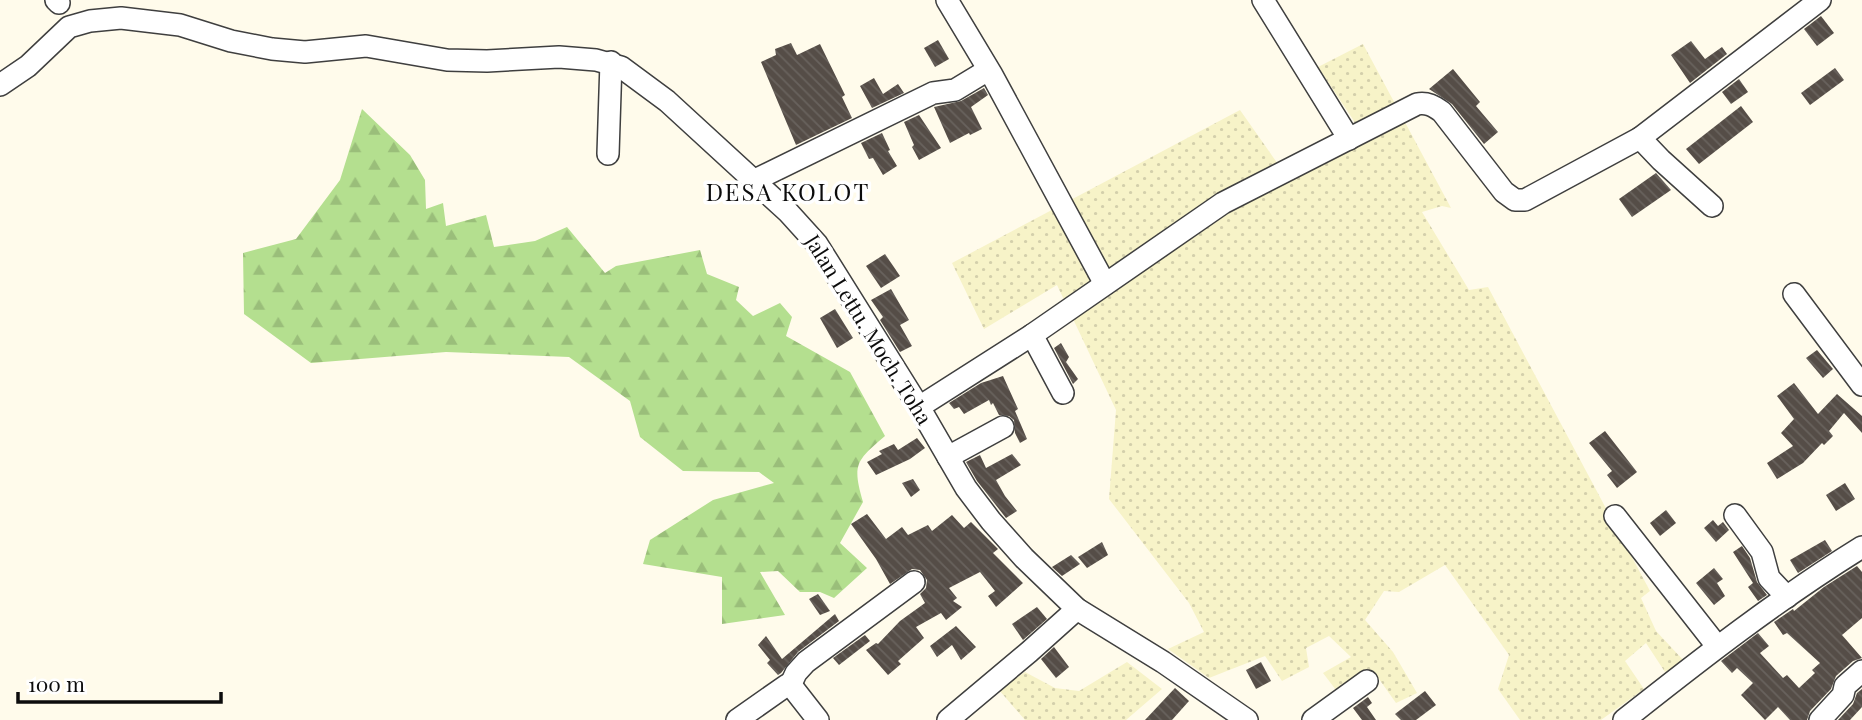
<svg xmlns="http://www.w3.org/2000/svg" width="1862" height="720" viewBox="0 0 1862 720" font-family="'Playfair Display',serif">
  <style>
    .farmland { fill: url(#farmland-dots) }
    .forest { fill: url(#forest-firs) }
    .building { fill: url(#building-back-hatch) }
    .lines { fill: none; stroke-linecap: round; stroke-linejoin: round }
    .minor-casing { stroke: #3f3f3f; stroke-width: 24 }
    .minor { stroke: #fff; stroke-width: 21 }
    .labels { text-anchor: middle; stroke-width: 7; stroke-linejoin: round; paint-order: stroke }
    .street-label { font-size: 21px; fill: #0c0c0c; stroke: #fff }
    .quarter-label { font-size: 24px; letter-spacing: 2px; fill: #0c0c0c; stroke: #fff }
  </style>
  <defs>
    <pattern id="farmland-dots" width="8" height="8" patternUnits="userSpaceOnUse" patternTransform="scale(1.75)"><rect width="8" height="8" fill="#f7f3c8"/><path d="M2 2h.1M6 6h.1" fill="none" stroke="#d3cfab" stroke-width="1.8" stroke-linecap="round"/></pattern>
    <pattern id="forest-firs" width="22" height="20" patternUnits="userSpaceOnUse" patternTransform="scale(1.75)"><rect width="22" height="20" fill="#b4df8f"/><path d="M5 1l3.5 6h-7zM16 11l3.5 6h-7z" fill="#9abe7a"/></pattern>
    <pattern id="building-back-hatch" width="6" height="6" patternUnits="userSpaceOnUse" patternTransform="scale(1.75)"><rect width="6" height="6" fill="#554d47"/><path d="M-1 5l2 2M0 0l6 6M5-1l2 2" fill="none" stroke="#68625d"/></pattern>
  </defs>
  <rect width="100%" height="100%" fill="#fffbeb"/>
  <g class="farmland">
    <polygon points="1363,44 1451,208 1442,206 1422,212 1469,290 1488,287 1650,591 1641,598 1656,631 1685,662 1665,672 1646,643 1625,661 1644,689 1601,720 1520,720 1498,689 1509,655 1445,565 1399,592 1384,591 1365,620 1393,652 1417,693 1396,703 1379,679 1363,671 1336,690 1323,673 1351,657 1329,636 1306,648 1309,667 1282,681 1265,656 1209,678 1168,649 1204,632 1189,603 1109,499 1116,410 1057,285 984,329 952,263 1240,110 1287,177 1362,141 1354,121 1318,67"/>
    <polygon points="1127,662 1162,689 1126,720 1025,720 999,690 1025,672 1055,688 1079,691"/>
  </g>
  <path class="forest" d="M 362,109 L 410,155 L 425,180 L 426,209 L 443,203 L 446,226 L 486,215 L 494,247 L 535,241 L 567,227 L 605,273 L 616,266 L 700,250 L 707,274 L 739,287 L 736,300 L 753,316 L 780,303 L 792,317 L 786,336 L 850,372 L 885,436 C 856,461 852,464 863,502 L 840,543 L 867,568 L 834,598 L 820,592 L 800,592 L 778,571 L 760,572 L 785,615 L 722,624 L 722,577 L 643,564 L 650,540 L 713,500 L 774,483 L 759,472 L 683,471 L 640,437 L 630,401 L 569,357 L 446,352 L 311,363 L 244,314 L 243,253 L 296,239 L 340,180 Z"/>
  <g class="building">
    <polygon points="1821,16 1834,33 1817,46 1804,29"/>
    <polygon points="938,40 949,59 935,67 924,48"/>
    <polygon points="1691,41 1705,59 1722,47 1727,54 1690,83 1671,55"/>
    <polygon points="791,43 797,55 820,44 845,95 842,97 852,118 796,145 761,62 776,55 775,49"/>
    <polygon points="1835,68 1844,80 1810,105 1801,93"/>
    <polygon points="1453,69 1480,102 1476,106 1498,132 1484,144 1452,104 1429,89"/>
    <polygon points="874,78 883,94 898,84 904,93 872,108 860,86"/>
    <polygon points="1739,79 1748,92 1731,104 1722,92"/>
    <polygon points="984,88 988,95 971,107 982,129 970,135 969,133 950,143 934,107 961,101"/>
    <polygon points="1741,106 1753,122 1699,164 1686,149"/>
    <polygon points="919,115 941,148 919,160 912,147 914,145 904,122"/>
    <polygon points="882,133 890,150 888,151 897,166 883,175 873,158 869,159 861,143"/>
    <polygon points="1656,173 1671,190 1632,217 1619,199"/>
    <polygon points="885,254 900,276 881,288 866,266"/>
    <polygon points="891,289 909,320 900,325 912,346 900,352 880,320 883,317 871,300"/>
    <polygon points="835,309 853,338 837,348 820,318"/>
    <polygon points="1061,343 1069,357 1066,362 1078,379 1073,384 1054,348"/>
    <polygon points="1817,350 1833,369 1823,378 1806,358"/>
    <polygon points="1003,376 1018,409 1015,411 1027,439 1020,443 1015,433 1014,420 1009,416 999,415 993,403 991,405 989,400 964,414 959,407 954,409 949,403 981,383"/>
    <polygon points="1794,383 1818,414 1837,394 1862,416 1862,433 1844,413 1829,431 1833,436 1824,445 1822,443 1803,463 1777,479 1767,463 1793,446 1781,433 1794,419 1777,396"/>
    <polygon points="1605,431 1637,472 1617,488 1607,475 1612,471 1589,443"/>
    <polygon points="917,438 925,448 910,459 876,475 867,462 882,454 879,451 894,444 898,450"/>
    <polygon points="1012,454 1021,465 996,480 1005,496 1017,511 1006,518 977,481 966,462 980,455 986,468"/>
    <polygon points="913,479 920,490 911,497 902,483"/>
    <polygon points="1845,483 1855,499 1836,511 1826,495"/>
    <polygon points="1666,510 1676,523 1660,536 1650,523"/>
    <polygon points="867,514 886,539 902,527 908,535 928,525 932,531 952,515 964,528 971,522 998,549 993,553 1023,583 996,607 988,596 995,591 980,572 949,588 957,598 953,601 962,607 946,620 941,613 916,627 924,638 898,661 901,664 888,675 866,650 876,643 878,644 900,621 925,603 920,594 926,588 927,580 920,570 912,569 890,584 876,559 851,524"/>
    <polygon points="1713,520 1718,526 1723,522 1729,530 1716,542 1704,528"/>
    <polygon points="1825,540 1832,551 1798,573 1790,560"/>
    <polygon points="1102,542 1108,555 1087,568 1078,557"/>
    <polygon points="1742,546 1750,558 1757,582 1767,595 1758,601 1748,587 1753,583 1733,552"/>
    <polygon points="1071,555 1080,564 1062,576 1052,567"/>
    <polygon points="1857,566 1862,572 1862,618 1842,635 1862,658 1853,661 1836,676 1831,689 1810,711 1807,720 1790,720 1778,707 1765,720 1741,695 1753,683 1737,668 1732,673 1721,661 1758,633 1769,646 1760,653 1783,678 1787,675 1799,688 1815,673 1812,670 1820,663 1787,633 1783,635 1774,622 1793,609 1794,611 1824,587"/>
    <polygon points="1714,568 1723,579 1717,583 1725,596 1714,605 1696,583"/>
    <polygon points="818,594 830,611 820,615 809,599"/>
    <polygon points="1037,607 1047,619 1023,640 1012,624"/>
    <polygon points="835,614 839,621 798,652 781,673 778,675 767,663 770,660 758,645 766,636 782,659"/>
    <polygon points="956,626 976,647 961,660 952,645 937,657 930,646"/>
    <polygon points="865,635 870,641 839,665 833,658"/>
    <polygon points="1054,647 1069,667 1056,678 1041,659"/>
    <polygon points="1261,662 1271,681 1256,689 1246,670"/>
    <polygon points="1175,688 1189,701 1172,720 1145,720"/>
    <polygon points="1862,689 1862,707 1850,720 1838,720 1853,704 1857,693"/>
    <polygon points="1425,691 1436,705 1416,720 1401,720 1395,714"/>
    <polygon points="1368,697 1372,703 1367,707 1376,720 1362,720 1353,708"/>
  </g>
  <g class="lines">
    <g class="minor-casing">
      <g id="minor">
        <polyline points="56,0 59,3"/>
        <polyline points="947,0 992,75 1105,284"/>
        <polyline points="1263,0 1349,139"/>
        <polyline points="0,85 28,66 69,27 90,21 121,18 180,25 231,41 272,49 305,52 366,46 447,60 487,61 559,57 596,60 621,67 667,101 788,212 817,244 919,407 966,488 991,521 1024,558 1077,609 1163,662 1247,720"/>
        <polyline points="1640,138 1661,160 1712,206"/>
        <polyline points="608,154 611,62"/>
        <polyline points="753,181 933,93 955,90 988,70"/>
        <polyline points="1794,294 1862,385"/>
        <polyline points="1032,335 1063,393"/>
        <path d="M 919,407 L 1032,335 L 1223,203 L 1417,104 C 1427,102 1434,106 1442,112 L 1504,192 L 1515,200 L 1525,200 L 1640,138 L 1820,0"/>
        <polyline points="948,457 1003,427"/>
        <polyline points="1735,515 1762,552 1769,578 1787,597"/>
        <polyline points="1615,516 1717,646"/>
        <polyline points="790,686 796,673 806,662 914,582"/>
        <polyline points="737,720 787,685 793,688 818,720"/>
        <polyline points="948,720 1029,652 1077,609"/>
        <polyline points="1313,720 1367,681"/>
        <path d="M 1624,720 C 1701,659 1778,599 1862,547"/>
        <polyline points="1820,720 1843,695 1845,686 1862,671"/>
      </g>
    </g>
    <use href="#minor" class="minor"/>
  </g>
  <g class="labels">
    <g class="street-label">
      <text transform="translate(868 330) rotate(58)" y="7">Jalan Lettu. Moch. Toha</text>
    </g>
    <g class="quarter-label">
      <text x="788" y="201">DESA KOLOT</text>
    </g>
  </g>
  <path d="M18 692v10h203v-10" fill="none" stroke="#0c0c0c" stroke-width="3.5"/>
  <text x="28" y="692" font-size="21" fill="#0c0c0c" stroke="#ffffff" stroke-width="5" paint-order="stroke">100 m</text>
</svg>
